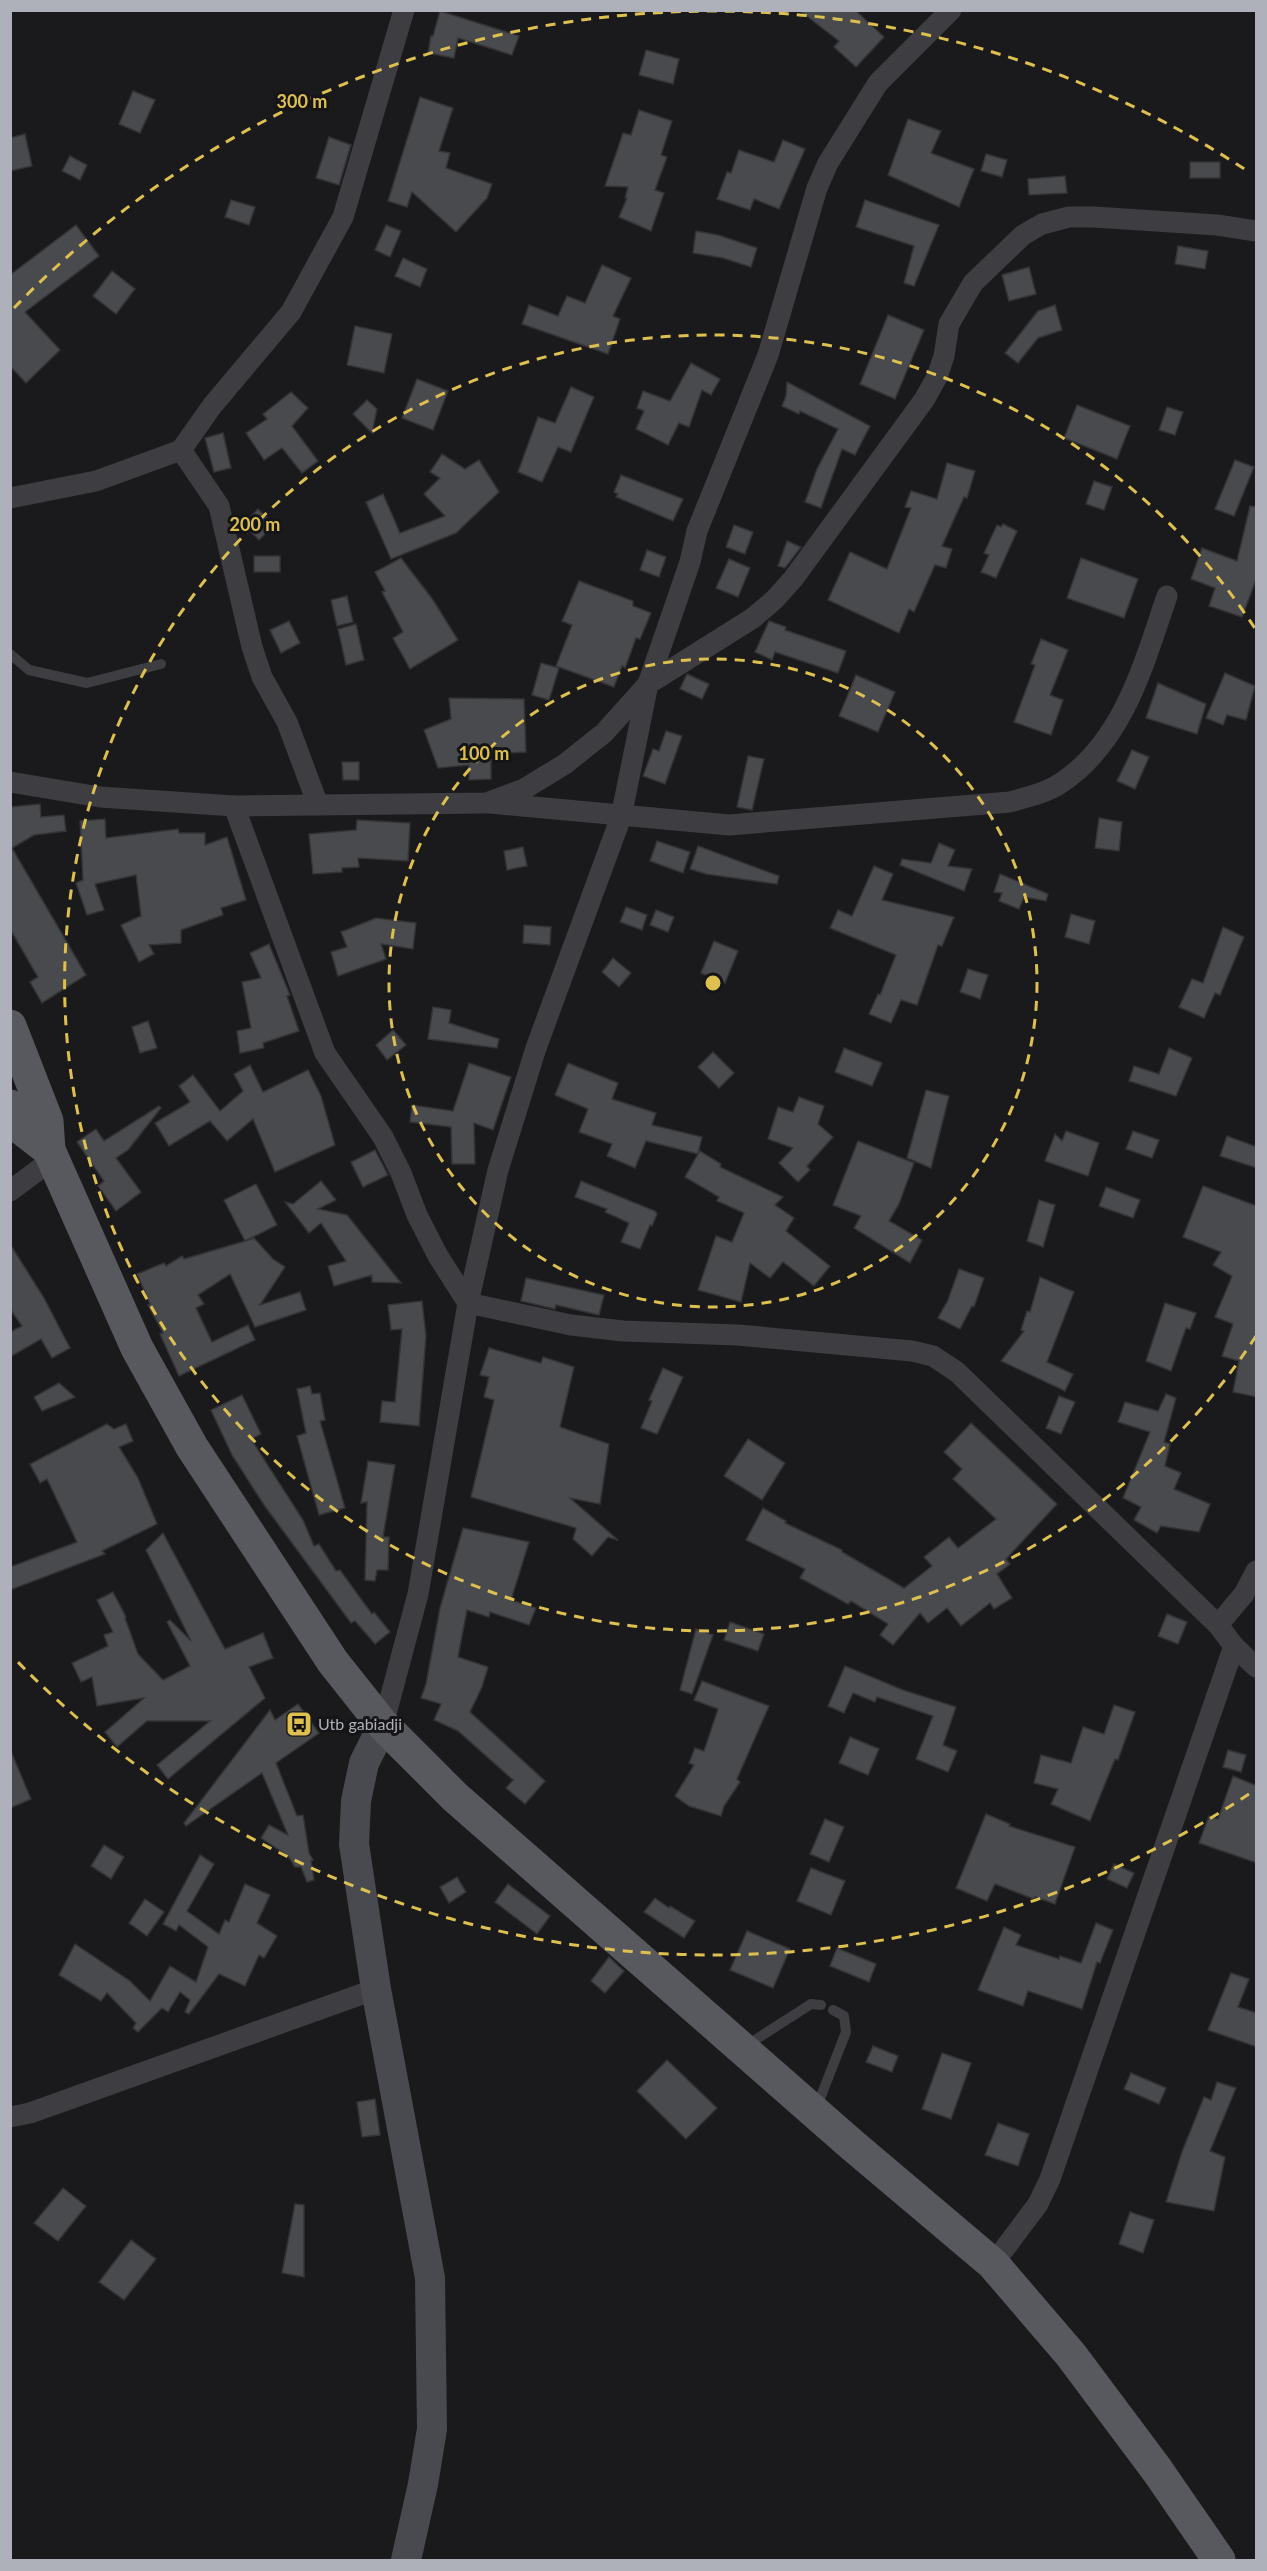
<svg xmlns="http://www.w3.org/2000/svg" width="1267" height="2571" viewBox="0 0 1267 2571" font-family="Lato,sans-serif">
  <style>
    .building { fill: #494a4e; stroke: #343437; stroke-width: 1.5 }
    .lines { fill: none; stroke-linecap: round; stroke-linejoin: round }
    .lane { stroke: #3d3d42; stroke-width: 10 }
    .street { stroke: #3d3d42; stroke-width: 21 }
    .secondary { stroke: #494a50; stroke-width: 30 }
    .primary { stroke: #58585f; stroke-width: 33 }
    .ring { fill: none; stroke: #dec050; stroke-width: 3; stroke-dasharray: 10 8 }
    .labels { text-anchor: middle; stroke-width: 6; stroke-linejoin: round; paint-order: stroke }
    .poi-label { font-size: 16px; fill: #aeb0ba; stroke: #151517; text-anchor: start }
    .centre { fill: #dec050; stroke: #151517; stroke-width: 3 }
    .ring-label { font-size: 18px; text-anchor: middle; font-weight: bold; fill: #dec050; stroke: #151517; stroke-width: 6; stroke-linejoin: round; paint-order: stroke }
  </style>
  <rect width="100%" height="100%" fill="#1a1a1c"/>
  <g class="building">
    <polygon points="799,10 855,10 884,37 856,67 834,47 839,41"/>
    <polygon points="440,11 519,36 512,55 458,38 454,58 428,53 431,36 433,36"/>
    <polygon points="646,50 679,59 673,84 639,75"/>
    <polygon points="133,91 155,100 140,133 119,124"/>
    <polygon points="420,97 453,108 439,151 450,153 446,168 492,184 487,198 456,232 412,192 407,207 388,201"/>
    <polygon points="639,110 672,121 661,155 667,157 655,190 664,193 651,231 619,217 627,198 625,198 628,187 605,186 623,133 631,135"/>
    <polygon points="908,119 941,131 931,153 974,169 959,207 888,175"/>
    <polygon points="25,134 32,166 10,171 10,138"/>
    <polygon points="329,137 351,145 339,185 316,178"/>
    <polygon points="783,140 805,149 779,209 754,199 750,210 717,199 727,172 731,173 739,150 774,162"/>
    <polygon points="986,154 1007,160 1002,177 981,171"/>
    <polygon points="70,156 87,165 80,180 62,171"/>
    <rect x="1190" y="162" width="30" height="16"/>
    <polygon points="1065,176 1067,193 1029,195 1028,179"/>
    <polygon points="231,200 255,207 249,225 225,217"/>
    <polygon points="865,200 939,225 914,286 904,283 914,246 856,227"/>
    <polygon points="76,225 99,256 25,312 60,350 26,383 10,366 10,275"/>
    <polygon points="386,225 401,231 390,257 375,250"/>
    <polygon points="696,231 718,235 757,248 751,267 723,258 693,253"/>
    <polygon points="1178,246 1208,251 1205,269 1175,264"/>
    <polygon points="403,258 427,269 420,287 395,276"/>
    <polygon points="602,265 631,278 613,316 620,319 608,354 522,324 529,305 558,316 567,296 585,303"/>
    <polygon points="1029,267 1036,294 1009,301 1002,275"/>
    <polygon points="112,271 135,289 116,314 93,296"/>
    <polygon points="1055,305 1062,330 1038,338 1018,363 1005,353 1038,311"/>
    <polygon points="888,315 924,330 895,399 860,384"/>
    <polygon points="355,326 392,334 384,373 347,365"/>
    <polygon points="691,363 720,379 711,395 702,390 689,427 679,423 668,445 636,429 644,411 637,408 643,391 670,401"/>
    <polygon points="417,379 448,391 433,430 402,418"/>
    <polygon points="787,382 870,426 855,455 842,449 821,508 805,502 817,469 838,429 800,411 799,414 782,406 786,396"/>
    <polygon points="571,387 594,397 571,452 558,447 542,482 518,472 538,417 555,423"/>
    <polygon points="291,392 308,408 292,426 318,461 302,473 282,448 264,460 246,433 267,419 263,414"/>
    <polygon points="367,400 377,409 372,433 353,414"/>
    <polygon points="1077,405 1130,426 1117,459 1064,438"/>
    <polygon points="1167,407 1183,412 1175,435 1159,430"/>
    <polygon points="223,433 231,468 214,472 205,438"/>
    <polygon points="442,454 465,469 479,460 499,492 456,533 391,559 366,502 383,494 400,533 445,516 424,494 440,478 430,472"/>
    <polygon points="1235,460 1254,467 1234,516 1215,509"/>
    <polygon points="947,463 975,471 967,498 964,497 942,546 952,549 946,568 935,565 914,612 909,609 899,633 828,600 850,552 887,569 911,508 905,507 911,491 937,499"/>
    <polygon points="621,475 683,499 673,521 616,497 618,494 614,492"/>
    <polygon points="1094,481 1112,487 1104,510 1086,504"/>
    <polygon points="1250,506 1257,507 1257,577 1242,617 1209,606 1215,588 1191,579 1202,548 1237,561"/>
    <polygon points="258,509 274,525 259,540 243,524"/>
    <polygon points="1003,524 1017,531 996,578 981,572 989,555 984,553 997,525 1001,527"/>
    <polygon points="734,525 753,532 745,554 726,547"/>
    <polygon points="787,541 801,547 785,568 778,566"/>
    <polygon points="647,550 666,557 659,577 640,570"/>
    <rect x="254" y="556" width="26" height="16"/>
    <polygon points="401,558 433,600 458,640 410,669 393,638 403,632 382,592 385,591 375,572"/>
    <polygon points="1081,558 1138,579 1124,618 1067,598"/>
    <polygon points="729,559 750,568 738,597 716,588"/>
    <polygon points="579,581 633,601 633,606 651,613 640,639 636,638 625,668 622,666 614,687 556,666 572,625 562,621"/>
    <polygon points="347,596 353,622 337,626 331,600"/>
    <polygon points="289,621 300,643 281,653 270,630"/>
    <polygon points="769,621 786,627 785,630 846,651 838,673 775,652 772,660 755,652"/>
    <polygon points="356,624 364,660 346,665 338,629"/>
    <polygon points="1041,639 1068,650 1050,695 1063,700 1051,735 1014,722 1035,665 1031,664"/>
    <polygon points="541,663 559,668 549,700 532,695"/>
    <polygon points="1225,673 1255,686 1246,720 1227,715 1223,725 1206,718"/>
    <polygon points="687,674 709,684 702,699 680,689"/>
    <polygon points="856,675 895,692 878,732 839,716"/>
    <polygon points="1158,683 1206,704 1197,734 1146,718"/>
    <polygon points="449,698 524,699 526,752 491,754 491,779 469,780 469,765 438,768 424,730 451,719"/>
    <polygon points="666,731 682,736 665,784 643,776 653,749 659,751"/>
    <polygon points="1132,750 1149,757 1135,789 1117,781"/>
    <polygon points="748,756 764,759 752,810 737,807"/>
    <polygon points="342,762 359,762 359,780 343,780"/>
    <polygon points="40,804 41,817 64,815 66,831 34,835 12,848 86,975 42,1003 30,982 38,977 10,929 10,807"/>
    <polygon points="1099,818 1122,822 1119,851 1095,848"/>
    <polygon points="105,819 106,838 178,829 179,833 205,833 205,845 227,837 246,900 221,908 223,915 181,930 181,943 149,945 154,954 139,962 121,925 141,916 136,875 95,884 104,910 87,915 76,883 83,880 80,821"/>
    <polygon points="357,820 410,823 408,861 358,858 359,867 342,868 342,872 313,874 309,834 356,830"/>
    <polygon points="657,841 690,852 683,873 650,861"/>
    <polygon points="939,843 955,850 948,866 972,869 964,891 900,865 902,859 931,863"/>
    <polygon points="698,846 779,876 777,884 706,874 690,869"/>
    <polygon points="523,847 527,866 507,870 504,851"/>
    <polygon points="874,866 893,874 882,900 954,917 942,946 938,945 917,1005 901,1000 891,1023 869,1014 878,994 880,995 896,955 830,928 838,910 852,916"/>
    <polygon points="1000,874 1048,894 1046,901 1024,897 1019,909 999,901 1002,893 994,892"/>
    <polygon points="626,907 647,915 642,930 620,922"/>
    <polygon points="656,910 674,917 668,932 650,925"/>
    <polygon points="1071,914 1095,921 1089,944 1065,937"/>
    <polygon points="376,918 416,923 413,949 381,944 386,959 338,976 331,952 347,947 341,932"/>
    <polygon points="524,925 551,927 550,945 523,943"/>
    <polygon points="1223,927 1244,937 1220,995 1215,993 1204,1018 1179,1007 1192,979 1203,983"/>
    <polygon points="714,941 738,951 725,983 701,973"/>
    <polygon points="269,944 290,995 287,996 299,1031 263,1043 264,1048 240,1053 237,1031 251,1028 242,982 261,978 250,953"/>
    <polygon points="613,958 631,973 619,987 602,972"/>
    <polygon points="968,969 988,975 980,999 960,992"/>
    <polygon points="433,1007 451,1010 449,1023 499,1039 497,1048 428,1039"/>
    <polygon points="148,1021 157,1048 140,1053 132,1027"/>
    <polygon points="393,1030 406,1045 387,1060 376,1045"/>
    <polygon points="844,1048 882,1063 872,1086 835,1072"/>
    <polygon points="1169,1048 1192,1058 1176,1096 1129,1081 1134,1066 1159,1074"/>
    <polygon points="713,1052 734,1073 719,1088 698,1067"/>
    <polygon points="469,1063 511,1077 493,1130 474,1123 475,1164 452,1164 451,1127 410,1122 412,1105 453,1111"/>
    <polygon points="568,1063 618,1083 612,1099 656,1113 652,1125 702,1137 698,1154 700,1151 721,1164 720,1167 783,1197 775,1205 794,1218 786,1231 830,1266 814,1286 783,1262 770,1278 750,1263 741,1302 698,1290 716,1236 732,1242 744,1213 717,1201 719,1197 685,1177 698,1154 646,1141 635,1168 607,1156 612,1144 579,1132 588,1109 555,1095"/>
    <polygon points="250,1065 263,1092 308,1070 321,1096 335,1145 275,1172 253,1119 227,1141 210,1121 169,1146 155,1123 190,1102 179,1086 193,1075 220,1111 243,1091 234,1074"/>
    <polygon points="926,1090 949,1096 931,1168 907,1158"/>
    <polygon points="799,1097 824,1106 818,1124 833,1137 807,1166 810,1170 798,1182 779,1163 793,1148 768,1139 778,1107 793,1112"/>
    <polygon points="159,1106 161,1108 128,1150 116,1158 141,1192 116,1211 98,1186 104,1181 77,1142 96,1129 104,1141"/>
    <polygon points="1066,1131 1099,1143 1088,1176 1045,1161 1055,1134 1062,1141"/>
    <polygon points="1133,1131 1159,1140 1152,1158 1126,1149"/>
    <polygon points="1227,1136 1257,1147 1257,1168 1220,1156"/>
    <polygon points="858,1141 914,1163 899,1204 889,1221 922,1240 910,1263 854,1228 861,1216 833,1205"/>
    <polygon points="375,1150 388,1175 363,1187 351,1162"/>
    <polygon points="321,1181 336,1200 318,1209 347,1215 401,1283 372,1282 372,1275 334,1286 328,1266 346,1261 321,1223 309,1233 285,1202 293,1204"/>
    <polygon points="581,1181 655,1211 657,1214 652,1226 650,1225 640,1249 621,1242 629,1223 605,1212 607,1209 575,1197"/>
    <polygon points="256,1184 277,1225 245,1241 254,1238 273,1259 285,1267 260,1305 300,1292 306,1310 255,1327 230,1274 198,1295 204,1304 196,1308 212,1342 248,1325 255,1340 179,1376 160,1334 163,1333 148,1305 150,1304 137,1274 164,1263 166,1266 182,1256 184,1259 245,1241 224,1200"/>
    <polygon points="1203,1186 1257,1206 1257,1397 1233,1392 1239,1361 1222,1356 1233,1324 1215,1317 1232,1276 1213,1265 1221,1252 1183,1237"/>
    <polygon points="1106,1187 1140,1200 1133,1218 1099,1206"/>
    <polygon points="1039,1200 1055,1205 1043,1247 1027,1241"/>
    <polygon points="10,1244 44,1298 70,1348 52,1358 41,1339 10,1357 10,1332 22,1326 10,1309"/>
    <polygon points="959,1269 984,1278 974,1307 972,1306 960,1329 938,1318 948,1300"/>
    <polygon points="1040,1277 1074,1292 1047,1362 1073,1374 1065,1391 1001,1361 1024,1331 1021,1330 1027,1311 1030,1312"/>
    <polygon points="526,1278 604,1295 599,1315 556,1305 555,1309 521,1301"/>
    <polygon points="422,1301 426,1336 419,1426 380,1422 382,1401 395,1402 402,1329 391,1330 388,1305"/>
    <polygon points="1165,1303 1196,1313 1190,1329 1186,1328 1171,1371 1146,1361"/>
    <polygon points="489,1348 541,1363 543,1357 574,1367 560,1427 609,1444 600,1504 570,1498 618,1540 608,1537 592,1556 573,1539 576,1528 471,1497 494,1400 484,1397 489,1377 480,1375"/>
    <polygon points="663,1368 683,1377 657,1434 641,1428 652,1401 649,1400"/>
    <polygon points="59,1383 75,1397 42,1411 34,1397"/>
    <polygon points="310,1386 312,1394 320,1393 325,1420 320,1421 345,1508 319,1515 297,1436 306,1433 297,1389"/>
    <polygon points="1166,1394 1176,1398 1164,1442 1170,1444 1165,1466 1181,1473 1174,1489 1210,1504 1199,1532 1161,1526 1157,1533 1134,1520 1141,1507 1123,1498 1150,1432 1118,1422 1125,1402 1158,1411"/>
    <polygon points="242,1395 261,1434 251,1439 303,1520 314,1546 319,1544 336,1571 340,1570 372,1614 374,1612 390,1632 375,1644 355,1621 351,1623 264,1505 232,1455 211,1410"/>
    <polygon points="1059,1396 1075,1402 1061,1434 1046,1428"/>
    <polygon points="971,1423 1057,1504 1006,1559 1010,1564 997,1574 1012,1598 994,1609 990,1603 961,1626 947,1608 928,1623 920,1613 893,1645 880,1635 888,1624 851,1601 848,1604 800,1578 805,1569 746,1540 763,1508 786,1521 785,1523 842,1550 842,1552 904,1588 932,1566 924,1557 949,1537 958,1548 996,1519 953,1479 962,1469 944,1452"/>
    <polygon points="107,1424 114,1429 126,1424 133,1441 119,1447 138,1478 157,1524 102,1551 105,1554 10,1590 10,1567 77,1542 47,1479 40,1483 30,1464"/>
    <polygon points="748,1439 785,1463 762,1500 724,1476"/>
    <polygon points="368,1461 395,1465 383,1537 389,1537 388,1570 377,1570 375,1581 365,1580 367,1502 361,1503"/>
    <polygon points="463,1528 529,1542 511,1600 536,1608 529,1625 490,1612 489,1617 467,1610 458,1657 488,1667 482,1687 470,1712 545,1781 525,1804 506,1788 513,1780 458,1731 434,1720 441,1704 421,1698 426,1684 440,1608"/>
    <polygon points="163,1533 225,1649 263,1633 273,1658 249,1667 265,1698 168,1779 157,1765 210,1721 147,1721 117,1747 105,1732 144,1698 97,1706 92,1677 81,1682 72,1663 108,1646 104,1635 113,1632 97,1600 113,1592 126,1617 125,1618 138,1654 163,1680 190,1666 167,1622 170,1620 191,1641 146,1550"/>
    <polygon points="1167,1614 1187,1622 1178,1644 1158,1636"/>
    <polygon points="730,1622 764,1634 758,1651 724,1640"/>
    <polygon points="696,1629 713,1635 692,1694 680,1690"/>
    <polygon points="845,1666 903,1690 956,1707 943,1745 957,1751 948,1772 916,1759 933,1716 877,1697 875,1702 853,1693 844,1713 828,1706"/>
    <polygon points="702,1681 769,1706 737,1779 740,1782 724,1806 721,1816 689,1806 675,1796 694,1765 689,1763 695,1748 704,1751 718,1709 694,1700"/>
    <polygon points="298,1704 319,1733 276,1763 297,1816 303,1815 309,1853 313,1860 311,1861 314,1880 307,1882 301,1867 295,1867 288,1856 261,1838 269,1825 288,1835 262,1773 186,1826 184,1823 270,1710 275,1720"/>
    <polygon points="1114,1705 1135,1712 1118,1760 1115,1759 1090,1821 1051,1804 1058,1789 1034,1783 1041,1755 1071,1763 1083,1727 1104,1734"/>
    <polygon points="850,1737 879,1749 868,1775 839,1763"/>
    <polygon points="10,1749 31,1799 10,1808"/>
    <polygon points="1228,1750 1246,1755 1241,1772 1223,1767"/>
    <polygon points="1233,1776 1257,1786 1257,1863 1199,1843 1209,1816 1218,1819"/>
    <polygon points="986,1814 1010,1824 1009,1826 1075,1847 1055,1904 1035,1897 1034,1899 995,1884 987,1901 956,1888"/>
    <polygon points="825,1819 844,1827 829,1862 810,1854"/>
    <polygon points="104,1845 124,1857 111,1879 91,1866"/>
    <polygon points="200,1855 214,1864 187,1911 219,1934 225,1920 229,1922 245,1884 270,1895 257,1923 277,1936 264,1958 259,1955 245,1986 219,1974 189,2014 185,2012 190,2000 180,1992 168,2012 162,2008 138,2032 133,2028 136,2023 107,1993 101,2001 59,1975 75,1944 130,1981 150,2001 170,1966 196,1982 208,1947 179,1925 176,1931 163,1924"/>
    <polygon points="1114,1864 1134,1873 1127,1888 1107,1879"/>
    <polygon points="811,1868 845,1881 831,1915 797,1901"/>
    <polygon points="457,1877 466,1892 449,1903 440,1887"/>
    <polygon points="508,1884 550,1916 537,1934 495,1902"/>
    <polygon points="655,1898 669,1908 670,1906 695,1921 684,1938 644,1912"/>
    <polygon points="145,1899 164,1912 147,1936 129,1923"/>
    <polygon points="1096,1923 1113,1930 1100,1963 1097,1962 1082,2009 1028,1991 1023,2006 978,1990 1004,1927 1021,1935 1016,1945 1059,1959 1060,1956 1081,1963"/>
    <polygon points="747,1931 790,1949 773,1988 730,1970"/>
    <polygon points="837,1948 876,1964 869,1982 830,1966"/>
    <polygon points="609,1957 624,1971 605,1993 591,1981"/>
    <polygon points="1231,1973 1249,1979 1238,2007 1257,2013 1257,2047 1208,2030"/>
    <polygon points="873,2046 898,2056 892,2072 866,2062"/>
    <polygon points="942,2053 971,2063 951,2119 922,2109"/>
    <polygon points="667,2060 717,2108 686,2139 637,2091"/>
    <polygon points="1131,2073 1166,2088 1159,2104 1124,2089"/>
    <polygon points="1217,2082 1236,2088 1210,2151 1225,2157 1214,2211 1166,2202 1182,2152 1204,2097 1211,2100"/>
    <polygon points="375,2099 380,2135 362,2137 357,2102"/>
    <polygon points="998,2123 1029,2134 1018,2166 985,2155"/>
    <polygon points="63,2188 86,2206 58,2241 34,2223"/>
    <polygon points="295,2204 304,2205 304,2277 282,2273"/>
    <polygon points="1130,2212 1154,2220 1143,2253 1119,2244"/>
    <polygon points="131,2240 156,2259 124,2300 99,2282"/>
  </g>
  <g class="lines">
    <g class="lane">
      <polyline points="10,654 29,670 87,683 161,664"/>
      <polyline points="744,2047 811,2004 821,2005"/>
      <polyline points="816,2109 846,2032 844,2016 833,2010"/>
    </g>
    <g class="street">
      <polyline points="1256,231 1217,225 1094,217 1069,217 1042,224 1023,235 973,283 949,324 944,356 937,377 924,400 793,579 774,600 753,618 648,684 621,817 536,1048 498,1170 468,1303 571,1325 623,1331 738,1335 912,1351 933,1356 957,1372 1218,1625 1234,1646 1256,1667"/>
      <polyline points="181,450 219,506 252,647 262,677 287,722 318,805"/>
      <polyline points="10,498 96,481 181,450 212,406 291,312 343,217 404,10"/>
      <polyline points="10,782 100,797 234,806 486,803 524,789 565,764 604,733 648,684 690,562 697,531 768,355 817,188 828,163 878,83 951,10"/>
      <path d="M 490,803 L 729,825 L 1010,802 C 1028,797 1046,793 1061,783 C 1124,741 1144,663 1167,596"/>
      <polyline points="234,806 325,1053 383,1137 401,1173 417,1215 438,1256 468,1303 418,1594 383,1725"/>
      <polyline points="10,1191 53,1159"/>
      <polyline points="1218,1625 1244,1594 1256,1571"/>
      <polyline points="10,2117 30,2113 376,1989"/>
      <polyline points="993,2264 1038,2204 1050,2179 1234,1646"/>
    </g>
    <polyline class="secondary" points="383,1725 364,1763 356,1801 354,1844 376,1989 430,2278 432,2429 423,2484 406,2560"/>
    <g class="primary">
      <polyline points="10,1026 47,1121 49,1150 137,1348 192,1447 333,1662 383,1725 455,1797 851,2144 993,2264 1071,2355 1157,2470 1219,2560"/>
      <polyline points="10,1106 18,1126 49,1150"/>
    </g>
  </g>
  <g class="ring">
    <circle cx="713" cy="983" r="324"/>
    <path d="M1256 1336A648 648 0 1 1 1256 630"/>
    <path d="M1249 1794A972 972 0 0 1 14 1658M14 308A972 972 0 0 1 1249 172"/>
  </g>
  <defs>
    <g id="bus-square" transform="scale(1.35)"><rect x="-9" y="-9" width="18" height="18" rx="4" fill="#dec050" stroke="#151517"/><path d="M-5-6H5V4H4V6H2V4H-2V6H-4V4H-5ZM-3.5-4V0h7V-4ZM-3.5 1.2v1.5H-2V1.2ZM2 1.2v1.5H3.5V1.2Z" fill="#111"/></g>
  </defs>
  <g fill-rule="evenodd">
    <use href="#bus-square" x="299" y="1724"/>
  </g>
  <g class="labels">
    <g class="poi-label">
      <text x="318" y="1730">Utb gabiadji</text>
    </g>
  </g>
  <circle cx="713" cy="983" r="9" class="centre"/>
  <g class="ring-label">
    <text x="302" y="108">300 m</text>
    <text x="255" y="531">200 m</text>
    <text x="484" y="760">100 m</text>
  </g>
  <rect width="1267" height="2571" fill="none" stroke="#aeb0ba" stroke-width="24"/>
</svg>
